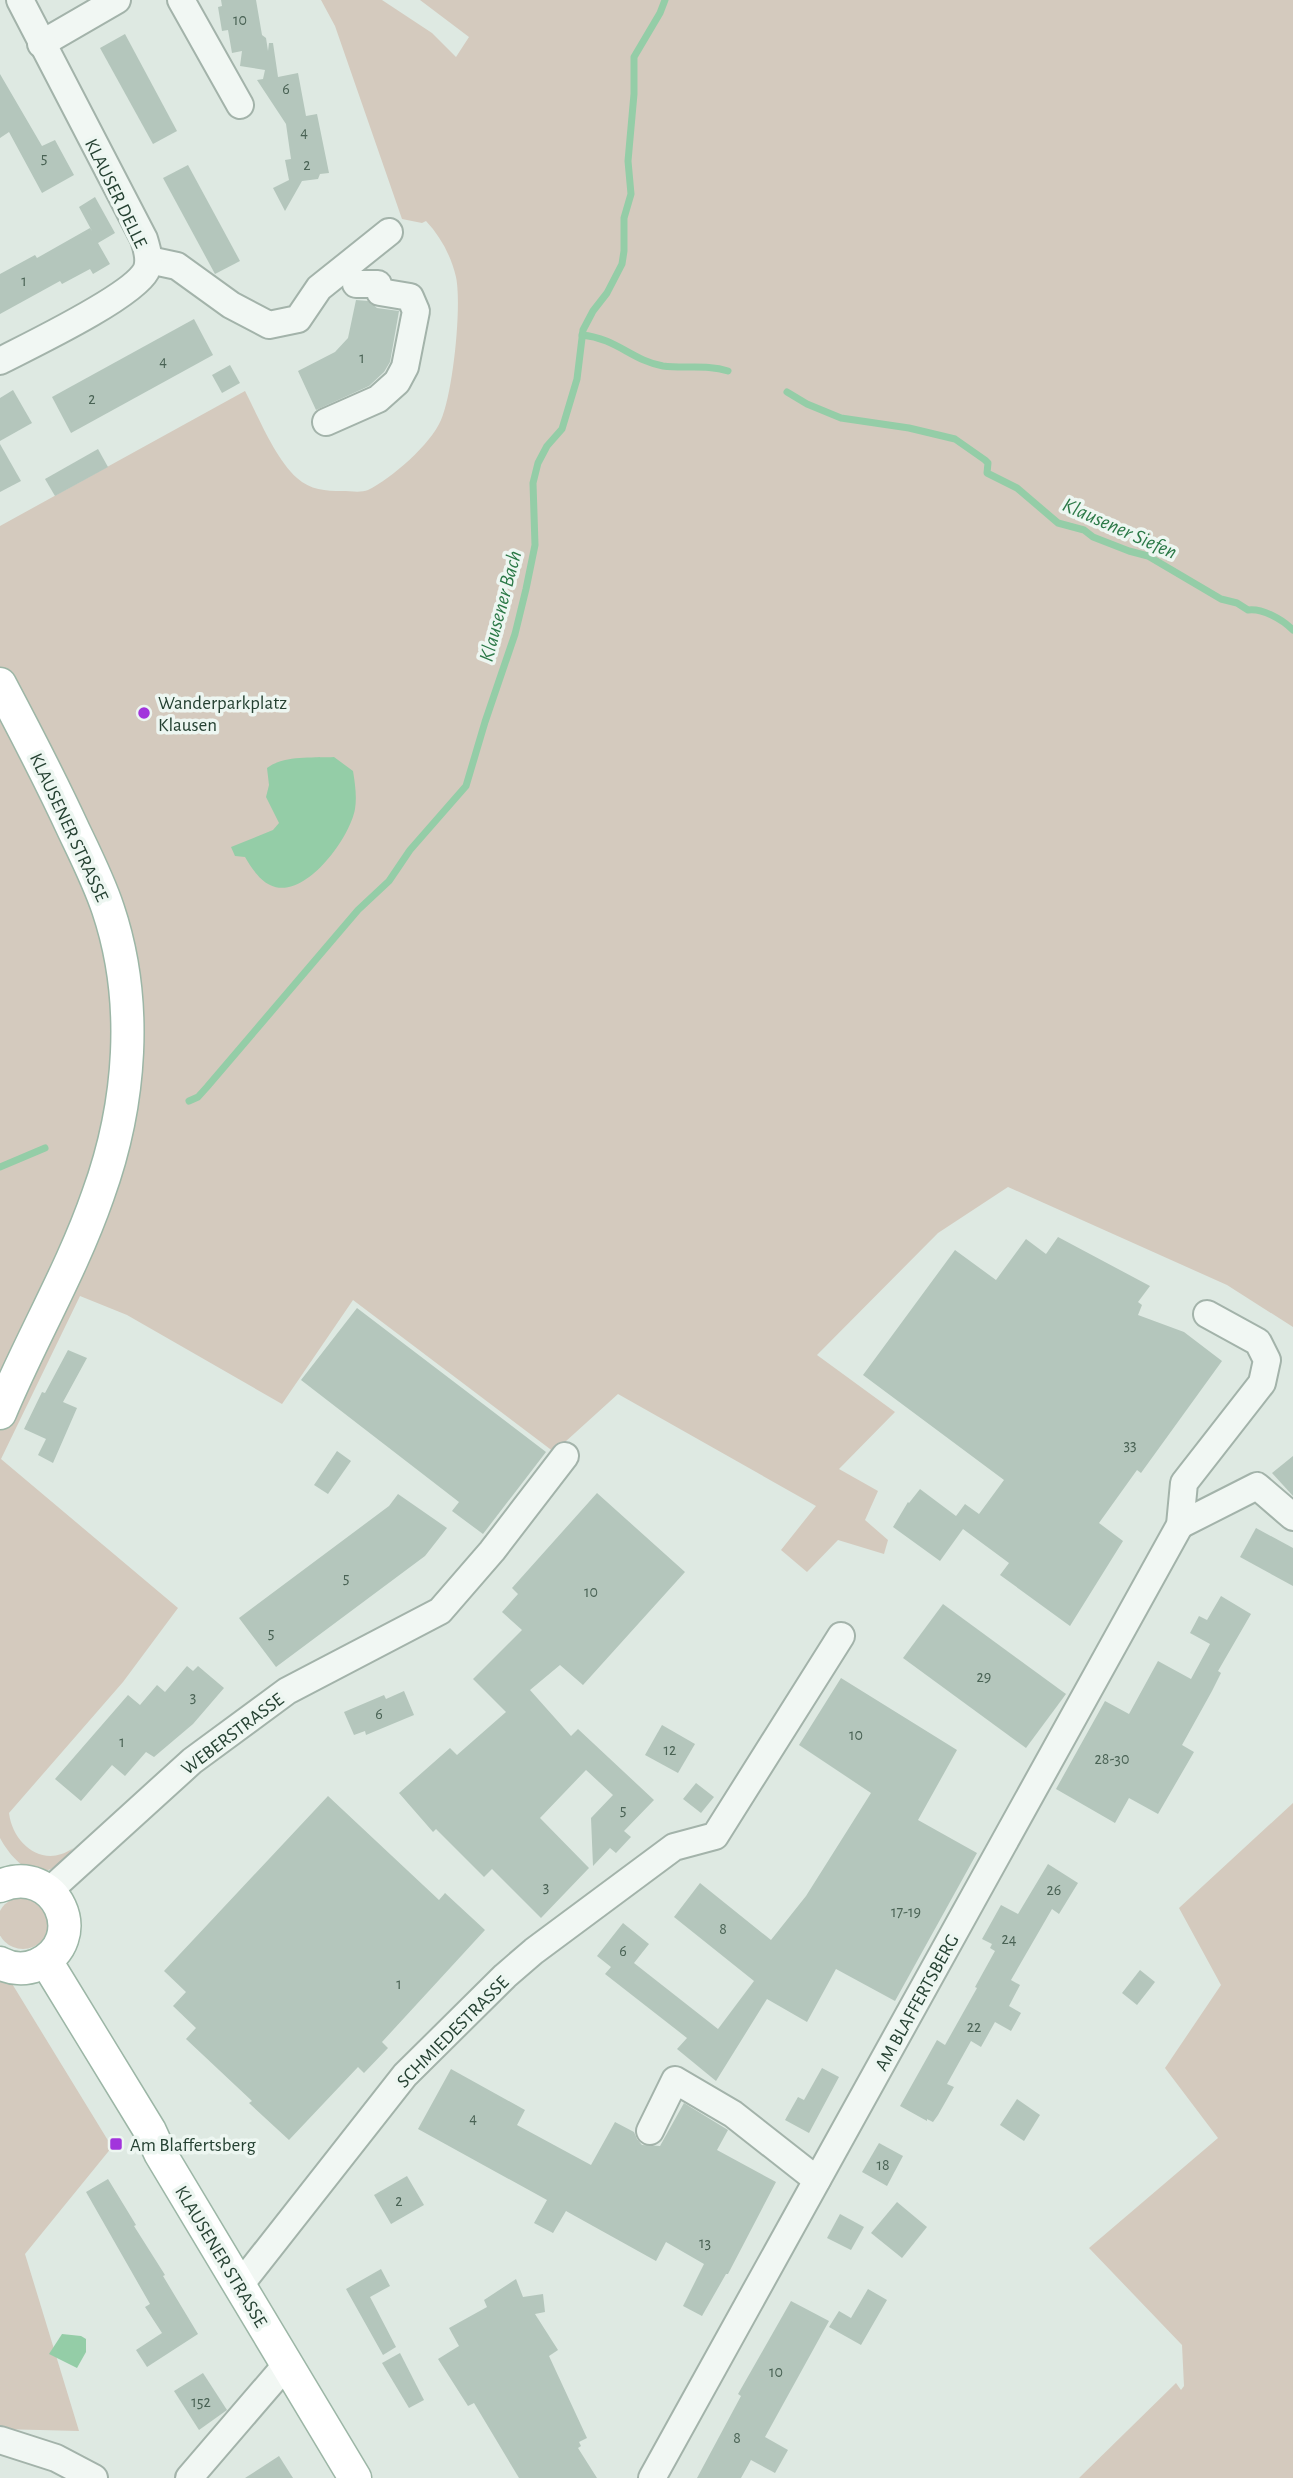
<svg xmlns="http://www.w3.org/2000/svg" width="1293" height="2478" viewBox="0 0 1293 2478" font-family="'Alegreya Sans',sans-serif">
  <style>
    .green { fill: #d4cabe }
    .water { fill: #94cda7 }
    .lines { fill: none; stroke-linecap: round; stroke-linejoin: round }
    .stream { stroke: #94cda7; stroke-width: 7 }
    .building { fill: #b4c6bc }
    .minor-casing { stroke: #a3b3aa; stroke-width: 30 }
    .major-casing { stroke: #9cb6a6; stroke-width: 35 }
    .minor { stroke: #f1f7f3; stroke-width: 26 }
    .major { stroke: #fff; stroke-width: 32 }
    .poi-dot { fill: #a234dc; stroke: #edf6f1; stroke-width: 2.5 }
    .labels { text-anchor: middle; stroke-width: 7; stroke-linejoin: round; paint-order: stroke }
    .number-label { font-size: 16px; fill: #496254 }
    .street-label { font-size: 19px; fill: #254132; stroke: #edf6f1 }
    .poi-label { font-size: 19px; fill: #254132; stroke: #edf6f1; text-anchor: start }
    .water-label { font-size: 21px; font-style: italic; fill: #2b7947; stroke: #edf6f1 }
  </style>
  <rect width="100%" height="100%" fill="#dee9e2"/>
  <g class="green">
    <path d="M 321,0 L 382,0 L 432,33 L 456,57 L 469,37 L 420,0 L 1293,0 L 1293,1327 L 1227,1285 L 1008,1187 L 938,1233 L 817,1355 L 895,1412 L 839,1469 L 878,1491 L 865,1520 L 888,1540 L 884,1554 L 838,1540 L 807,1572 L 781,1550 L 816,1506 L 618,1394 L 554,1452 L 353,1300 L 282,1404 L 127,1315 L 80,1296 L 1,1459 L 178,1608 L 123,1682 L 9,1813 C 13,1845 44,1869 73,1848 C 67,1855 61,1864 53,1868 C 29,1880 10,1856 0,1838 L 0,526 L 245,391 C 259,418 275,458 297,478 C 310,490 326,491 342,491 C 350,491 361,493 368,490 C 391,479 431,444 441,420 C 453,393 462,306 456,277 C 451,256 441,237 426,221 L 422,223 L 402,219 L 335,26 Z"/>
    <polygon points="1293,1803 1293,2478 1079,2478 1176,2383 1181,2390 1184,2386 1182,2345 1089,2248 1218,2138 1165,2068 1221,1985 1179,1908"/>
    <circle cx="23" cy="1923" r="26"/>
    <polygon points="0,1980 11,1982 112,2147 25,2254 79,2431 0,2429"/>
  </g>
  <g class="water">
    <path d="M 334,757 L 353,771 C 355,783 357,797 355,809 C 350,838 304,902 270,885 C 259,880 251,867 245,857 L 235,856 L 231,847 L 273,830 L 279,823 L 266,797 L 269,785 L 267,768 C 284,755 314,758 334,757 Z"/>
    <polygon points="62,2334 81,2336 86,2339 86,2352 77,2368 49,2354"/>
  </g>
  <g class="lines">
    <g class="stream">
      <path d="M 582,335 C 616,338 633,361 663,366 C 685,369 707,364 728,371"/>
      <path d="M 787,392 L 807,404 L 841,418 L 909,428 L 955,439 L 985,460 L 988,463 L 987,473 L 1017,488 L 1058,523 L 1084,530 L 1093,537 L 1129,551 L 1148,556 L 1221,599 L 1237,603 L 1248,610 C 1262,608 1282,619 1293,630"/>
      <polyline points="189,1101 198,1097 207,1087 358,910 389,881 410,850 466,786 485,722 515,634 526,589 535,545 533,483 538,463 547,446 562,429 577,379 583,330 593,311 607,293 622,264 624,251 624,218 631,194 628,161 634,94 634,57 660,13 665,0"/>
      <polyline points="0,1167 45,1148"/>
    </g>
  </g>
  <g class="building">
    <polygon points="221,0 256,0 262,35 266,38 268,51 269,43 273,43 278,77 298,73 306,116 317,114 329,173 320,174 318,179 302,181 285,211 273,188 289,180 285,160 291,159 283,103 286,124 257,80 263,79 265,70 240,66 242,51 232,53 228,30 222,31 218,7 222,6"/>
    <polygon points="125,34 177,131 153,144 100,48"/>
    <polygon points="0,74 42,146 55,140 74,175 42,193 9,132 0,138"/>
    <polygon points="188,165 240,261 215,274 163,178"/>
    <polygon points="95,197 115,233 98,243 110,264 93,274 90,269 62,284 60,281 0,314 0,274 35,255 37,258 90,228 92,231 79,207"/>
    <polygon points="356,300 368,301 377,308 399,311 390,362 384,372 369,386 316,410 298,371 335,352 348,338"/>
    <polygon points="194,319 213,355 71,433 52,397"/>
    <polygon points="230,365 240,383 222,393 212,375"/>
    <polygon points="13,390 32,423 0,441 0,398"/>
    <polygon points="0,444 21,481 0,492"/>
    <polygon points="98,449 108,467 55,496 45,479"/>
    <polygon points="1058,1237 1150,1286 1138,1302 1142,1305 1138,1315 1184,1332 1222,1361 1141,1473 1137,1470 1099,1523 1123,1541 1070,1626 1000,1575 1009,1563 963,1529 940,1561 893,1527 908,1502 909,1503 920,1489 956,1516 965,1504 979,1514 1004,1480 863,1375 955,1250 996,1280 1026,1239 1046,1254"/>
    <polygon points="357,1308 546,1452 483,1534 452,1511 459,1502 301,1380"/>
    <polygon points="68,1350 87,1358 63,1402 77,1408 53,1463 38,1455 46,1439 24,1429 42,1392 45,1393"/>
    <polygon points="337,1451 351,1461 328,1494 314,1485"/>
    <polygon points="1293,1456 1293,1496 1272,1473"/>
    <polygon points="597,1493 685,1572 583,1685 560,1665 530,1690 571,1736 578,1729 654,1800 624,1831 631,1837 616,1853 610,1848 593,1866 591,1818 613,1795 586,1770 540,1818 589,1868 541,1918 492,1869 484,1877 436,1829 433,1832 399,1793 450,1748 457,1755 506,1712 473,1679 522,1630 502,1612 518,1594 512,1588"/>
    <polygon points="398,1494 447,1528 425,1556 276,1667 239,1618 389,1506"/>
    <polygon points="1256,1528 1293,1548 1293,1586 1240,1557"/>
    <polygon points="1221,1596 1251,1614 1218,1671 1221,1673 1212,1691 1182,1745 1194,1752 1158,1814 1129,1798 1115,1823 1056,1789 1105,1701 1129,1714 1158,1661 1191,1679 1210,1644 1190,1633 1199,1616 1207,1620"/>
    <polygon points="943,1604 1066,1694 1026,1748 903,1658"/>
    <polygon points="187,1666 193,1671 198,1666 224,1688 193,1724 154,1757 146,1752 125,1776 112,1765 81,1801 55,1779 128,1695 140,1705 157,1685 165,1692"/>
    <polygon points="841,1678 957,1750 918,1820 977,1853 895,2001 836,1969 807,2022 767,1999 716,2081 677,2049 687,2038 605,1974 611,1967 597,1956 623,1923 649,1944 634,1963 718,2029 754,1981 674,1917 700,1883 771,1940 806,1896 871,1793 799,1745"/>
    <polygon points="404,1691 414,1715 366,1735 365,1731 354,1735 344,1712 384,1695 386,1699"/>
    <polygon points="662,1725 695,1744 678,1773 645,1755"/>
    <polygon points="696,1783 714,1797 701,1813 683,1799"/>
    <polygon points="328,1796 439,1900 445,1893 485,1930 382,2042 388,2048 364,2073 358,2067 289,2140 249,2103 252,2101 186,2039 196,2028 173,2006 186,1992 164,1971"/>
    <polygon points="1048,1864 1078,1883 1059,1914 1052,1909 1011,1980 1020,1985 1009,2006 1021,2013 1011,2031 995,2022 981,2047 971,2041 947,2084 954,2087 938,2115 933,2122 927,2119 927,2121 900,2106 937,2040 945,2045 977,1988 975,1987 995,1951 990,1948 992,1944 982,1939 1001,1905 1018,1914"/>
    <polygon points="1140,1970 1155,1982 1137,2005 1122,1993"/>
    <polygon points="822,2068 839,2077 809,2133 785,2120 798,2097 804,2100"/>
    <polygon points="451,2069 525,2110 517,2125 591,2165 615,2122 634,2132 637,2139 642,2145 660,2146 684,2103 728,2130 717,2150 776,2182 728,2274 726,2274 702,2316 683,2306 704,2264 666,2242 656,2261 566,2211 553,2233 534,2223 547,2200 418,2129"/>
    <polygon points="1017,2099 1040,2115 1024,2141 1000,2125"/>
    <polygon points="879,2143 903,2156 887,2186 862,2172"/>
    <polygon points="407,2176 424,2205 391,2224 374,2195"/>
    <polygon points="108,2179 136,2225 134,2226 165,2275 163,2276 198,2334 147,2367 136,2350 162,2333 145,2307 150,2304 86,2192"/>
    <polygon points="897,2202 927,2227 902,2258 871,2233"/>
    <polygon points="840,2214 864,2227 851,2250 827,2238"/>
    <polygon points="381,2269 390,2286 370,2297 396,2347 383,2355 346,2289"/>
    <polygon points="516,2279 523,2297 543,2294 545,2312 535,2314 558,2350 549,2356 587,2438 579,2442 581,2446 578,2448 597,2478 519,2478 474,2403 468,2406 438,2359 459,2346 449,2328 487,2307 484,2300"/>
    <polygon points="868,2289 887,2300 861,2345 829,2327 839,2311 851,2318"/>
    <polygon points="791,2301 829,2321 765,2437 788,2450 775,2473 751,2460 741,2478 697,2478 741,2396 738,2394"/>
    <polygon points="400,2353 424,2400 409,2408 382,2363"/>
    <polygon points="203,2373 227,2410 199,2430 174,2391"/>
    <polygon points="279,2456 293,2478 245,2478"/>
  </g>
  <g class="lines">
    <g class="minor-casing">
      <g id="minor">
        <polyline points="181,0 240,105"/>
        <polyline points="41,44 117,0"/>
        <polyline points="149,260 177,266 231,305 269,325 298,319 319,288 389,232"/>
        <path d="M 0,361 C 31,345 132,297 146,271 C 151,261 147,249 144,239 L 20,0"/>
        <polyline points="326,422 378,399 397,382 405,367 416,311 410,297 380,292 378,284 356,284"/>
        <polyline points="1180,1525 1257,1486 1293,1517"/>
        <polyline points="49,1891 192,1761 287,1691 440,1611 492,1551 565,1456"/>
        <polyline points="650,2131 675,2080 733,2114 817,2180"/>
        <polyline points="240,2285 405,2075 505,1976 534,1951 674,1847 715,1836 841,1636"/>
        <polyline points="0,2440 56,2458 94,2478"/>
        <polyline points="189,2478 287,2364"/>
        <polyline points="652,2478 1180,1525 1184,1483 1262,1383 1267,1360 1258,1342 1207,1314"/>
      </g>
    </g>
    <g class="major-casing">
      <g id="major">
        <path d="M 0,684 C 26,733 51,781 74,831 C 86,856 99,882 108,909 C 139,1001 131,1104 98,1195 C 72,1270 31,1339 0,1413"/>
        <path d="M 0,1886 C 56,1862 92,1940 37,1965 C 25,1970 11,1969 0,1963"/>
        <polyline points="46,1961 150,2131 160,2153 355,2478"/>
      </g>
    </g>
    <use href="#minor" class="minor"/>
    <use href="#major" class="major"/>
  </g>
  <g class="poi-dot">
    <circle cx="144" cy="713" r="7"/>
    <rect x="109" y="2137" width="14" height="14" rx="3.5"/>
  </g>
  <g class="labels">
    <g class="number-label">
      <text x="240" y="25">10</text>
      <text x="286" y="94">6</text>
      <text x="304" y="137">4</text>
      <text x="44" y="163">5</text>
      <text x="307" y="170">2</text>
      <text x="24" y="286">1</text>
      <text x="362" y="363">1</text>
      <text x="163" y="366">4</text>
      <text x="92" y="404">2</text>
      <text x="1130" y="1450">33</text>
      <text x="346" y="1583">5</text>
      <text x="591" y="1597">10</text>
      <text x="271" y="1638">5</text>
      <text x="984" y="1682">29</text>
      <text x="193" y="1702">3</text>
      <text x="379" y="1719">6</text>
      <text x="856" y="1740">10</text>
      <text x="122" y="1747">1</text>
      <text x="670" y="1755">12</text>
      <text x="1112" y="1764">28-30</text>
      <text x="623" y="1815">5</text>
      <text x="546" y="1892">3</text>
      <text x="1054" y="1895">26</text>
      <text x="906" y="1917">17-19</text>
      <text x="723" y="1934">8</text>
      <text x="1009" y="1944">24</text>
      <text x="623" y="1956">6</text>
      <text x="399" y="1989">1</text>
      <text x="974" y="2032">22</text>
      <text x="473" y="2123">4</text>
      <text x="883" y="2170">18</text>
      <text x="399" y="2206">2</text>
      <text x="705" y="2248">13</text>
      <text x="776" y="2377">10</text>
      <text x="201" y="2407">152</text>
      <text x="737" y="2443">8</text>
    </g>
    <g class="street-label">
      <text transform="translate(117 193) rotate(64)" y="7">KLAUSER DELLE</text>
      <text transform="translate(70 827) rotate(65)" y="7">KLAUSENER STRASSE</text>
      <text transform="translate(232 1733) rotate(-37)" y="7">WEBERSTRASSE</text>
      <text transform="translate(916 2002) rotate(-61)" y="7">AM BLAFFERTSBERG</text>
      <text transform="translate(452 2031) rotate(-45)" y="7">SCHMIEDESTRASSE</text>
      <text transform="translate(222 2256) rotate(59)" y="7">KLAUSENER STRASSE</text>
    </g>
    <g class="poi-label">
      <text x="158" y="709">Wanderparkplatz<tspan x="158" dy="22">Klausen</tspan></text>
      <text x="130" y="2151">Am Blaffertsberg</text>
    </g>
    <g class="water-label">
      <text transform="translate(1120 528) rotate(24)" y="7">Klausener Siefen</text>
      <text transform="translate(500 606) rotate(-75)" y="7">Klausener Bach</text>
    </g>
  </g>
</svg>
